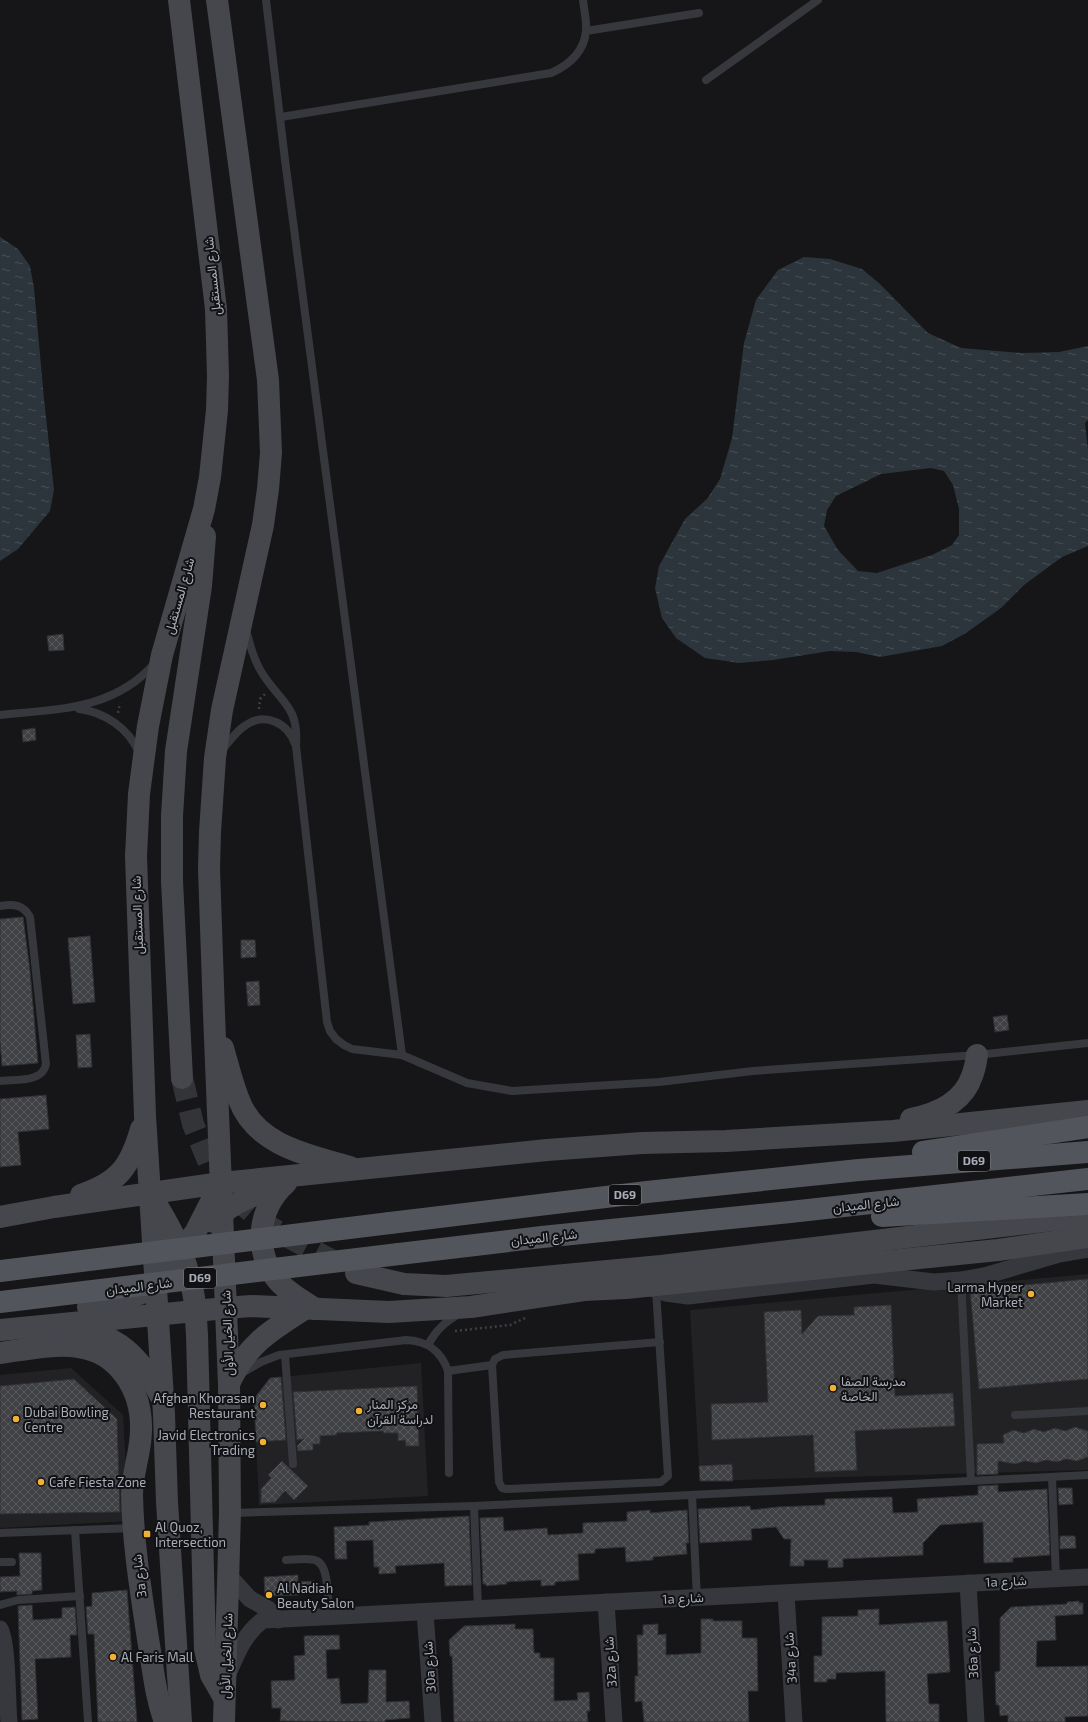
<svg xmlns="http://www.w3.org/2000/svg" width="1088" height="1722" viewBox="0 0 1088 1722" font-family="'Exo 2',Vazirmatn,sans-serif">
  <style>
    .built { fill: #222225 }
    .water { fill: url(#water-ripples); fill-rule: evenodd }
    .building { fill: url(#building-cross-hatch); stroke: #303034 }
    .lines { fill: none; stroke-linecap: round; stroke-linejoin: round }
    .secondary-tunnel { stroke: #333438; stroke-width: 22; stroke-dasharray: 22 11; stroke-linecap: butt }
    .path { stroke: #3d3f44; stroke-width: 2.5; stroke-dasharray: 2 3; stroke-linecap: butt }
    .lane { stroke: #37383d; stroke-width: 8 }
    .street { stroke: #37383d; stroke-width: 17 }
    .secondary { stroke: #45474d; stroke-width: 22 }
    .primary { stroke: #53555c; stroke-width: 22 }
    .primary-bridge { stroke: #53555c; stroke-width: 22 }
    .poi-dot { fill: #f2b134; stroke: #111113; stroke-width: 1.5 }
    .labels { text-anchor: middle; stroke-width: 4; stroke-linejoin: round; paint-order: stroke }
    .shield { fill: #111113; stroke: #7b7e86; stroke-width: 1 }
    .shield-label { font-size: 12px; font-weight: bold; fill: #a8adb8 }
    .street-label { font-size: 13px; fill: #a8adb8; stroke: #111113 }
    .poi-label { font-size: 13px; fill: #a8adb8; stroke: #111113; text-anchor: start }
  </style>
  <defs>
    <pattern id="water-ripples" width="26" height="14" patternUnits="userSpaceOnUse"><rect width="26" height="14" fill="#2c353c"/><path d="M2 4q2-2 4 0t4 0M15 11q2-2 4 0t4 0" fill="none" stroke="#485056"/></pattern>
    <pattern id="building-cross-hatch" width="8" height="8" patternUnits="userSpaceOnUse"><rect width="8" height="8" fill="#404145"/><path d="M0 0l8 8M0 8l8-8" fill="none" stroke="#595a5e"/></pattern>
  </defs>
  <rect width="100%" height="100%" fill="#161618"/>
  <g class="built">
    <polygon points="1088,1274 1088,1470 700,1481 690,1310"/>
    <polygon points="421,1363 428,1496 259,1505 254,1399 271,1378"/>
    <polygon points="71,1368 123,1415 129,1521 0,1528 0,1375"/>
  </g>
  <g class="water">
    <polygon points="0,237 18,249 30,266 34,288 44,399 54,490 50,511 18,549 0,561"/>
    <path d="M 804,257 L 830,259 L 862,269 L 880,284 L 928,333 L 961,348 L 1022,353 L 1059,352 L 1088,346 L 1088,420 L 1085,423 L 1088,450 L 1088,546 L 1062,557 L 1024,585 L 1001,608 L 966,633 L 942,646 L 880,657 L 856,652 L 830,651 L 773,660 L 740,663 L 705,658 L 676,638 L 662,618 L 655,588 L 659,566 L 685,519 L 707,499 L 720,479 L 732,438 L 744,343 L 756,300 L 778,270 ZM 931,468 L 944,471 L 953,485 L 959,509 L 959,535 L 952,545 L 932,555 L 877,573 L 858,571 L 838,550 L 824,526 L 827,510 L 836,496 L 881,474 Z"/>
  </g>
  <g class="building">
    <polygon points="63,634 64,650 49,651 47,636"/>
    <polygon points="35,728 36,740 23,742 22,730"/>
    <polygon points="23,917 30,971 38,1063 2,1066 0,1041 0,919"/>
    <polygon points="90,936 95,1002 73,1004 68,938"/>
    <polygon points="241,940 255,940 256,957 241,958"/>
    <polygon points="259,981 260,1005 248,1006 246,982"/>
    <polygon points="1007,1015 1009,1030 995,1032 993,1017"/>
    <polygon points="90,1034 92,1067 78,1068 76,1035"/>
    <polygon points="46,1095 49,1129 18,1132 21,1165 0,1167 0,1099"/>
    <polygon points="1088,1279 1088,1379 979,1389 970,1290"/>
    <polygon points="891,1305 895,1396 953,1393 955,1426 855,1431 857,1470 815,1472 813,1435 712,1440 711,1404 768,1402 764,1312 801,1310 802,1334 818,1316 854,1315 854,1307"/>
    <polygon points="281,1377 286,1440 256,1442 254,1399 270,1378"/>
    <polygon points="74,1379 117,1419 120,1512 0,1514 0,1386"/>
    <polygon points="417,1386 419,1446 406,1446 405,1440 398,1441 398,1433 384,1433 383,1431 336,1433 337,1435 320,1436 320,1444 313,1444 313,1450 298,1451 297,1446 304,1439 297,1440 293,1392"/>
    <polygon points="1075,1427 1088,1431 1088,1457 1077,1461 1066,1459 1057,1462 1046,1460 1036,1463 1025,1461 1015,1464 998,1461 998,1474 977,1475 977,1444 1004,1443 1003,1435 1013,1430 1024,1433 1034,1429 1044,1432 1055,1428 1065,1431"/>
    <polygon points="282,1461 308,1486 294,1500 285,1491 275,1502 261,1503 261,1489 271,1478 268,1475"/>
    <polygon points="732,1464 733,1481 700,1481 699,1466"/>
    <polygon points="998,1485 998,1492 1047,1489 1050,1555 1013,1558 1013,1562 984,1563 983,1522 940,1525 923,1543 923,1555 843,1559 843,1567 828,1568 828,1560 804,1560 804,1566 790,1566 791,1539 784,1539 776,1527 751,1529 752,1540 700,1543 698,1509 750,1506 751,1510 777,1507 825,1505 825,1499 892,1497 893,1513 918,1512 917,1499 978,1495 978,1486"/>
    <polygon points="1058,1488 1072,1488 1073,1504 1059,1505"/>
    <polygon points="650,1510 650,1513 687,1510 689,1543 686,1543 687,1554 653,1557 653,1560 626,1562 625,1547 595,1549 595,1553 578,1554 579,1580 555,1582 555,1585 541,1586 541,1580 506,1582 507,1584 486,1586 486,1584 483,1584 480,1518 503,1517 504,1531 547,1528 548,1535 583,1533 583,1523 627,1521 627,1512"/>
    <polygon points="469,1516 472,1585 445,1586 444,1563 395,1566 396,1573 379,1574 379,1567 374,1567 373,1540 346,1541 347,1559 335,1559 334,1527 369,1525 369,1522"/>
    <polygon points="1060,1536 1075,1536 1076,1548 1060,1549"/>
    <polygon points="19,1553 41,1553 42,1590 32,1591 32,1594 17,1595 17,1591 0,1592 0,1577 20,1576"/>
    <polygon points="298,1575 298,1582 314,1581 322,1593 299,1594 299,1595 265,1596 264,1577"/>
    <polygon points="127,1590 137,1722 98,1722 94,1634 88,1634 86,1607 92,1606 92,1593"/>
    <polygon points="1079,1601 1079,1603 1083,1603 1083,1614 1055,1616 1056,1640 1037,1641 1036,1667 1088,1666 1088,1716 1065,1717 1065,1722 1008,1722 1008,1715 1000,1716 999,1705 996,1705 995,1672 1000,1671 1000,1618 1011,1607 1067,1604 1067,1602"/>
    <polygon points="32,1605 33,1620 62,1618 62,1608 75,1607 77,1635 70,1635 71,1657 35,1659 38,1719 22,1720 18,1606"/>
    <polygon points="879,1609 879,1625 947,1621 950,1672 927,1674 929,1704 939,1704 939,1722 886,1722 885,1671 836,1673 836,1679 827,1679 827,1682 814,1682 814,1656 822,1656 822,1617 858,1616 858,1610"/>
    <polygon points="701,1619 713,1619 713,1621 742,1621 742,1638 757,1638 758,1691 748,1691 749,1722 644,1722 642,1701 635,1702 635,1676 638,1676 637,1635 643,1635 643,1625 658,1624 658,1635 666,1634 666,1655 701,1653"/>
    <polygon points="515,1624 515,1629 533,1629 534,1653 540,1653 540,1658 554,1658 554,1701 578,1700 577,1693 589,1692 590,1711 587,1711 588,1722 454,1722 452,1656 450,1656 449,1640 464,1626"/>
    <polygon points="339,1635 340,1649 326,1650 327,1679 339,1678 341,1704 368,1703 369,1670 386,1670 386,1702 409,1701 410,1718 385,1720 385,1722 280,1721 281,1708 272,1708 271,1681 295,1680 294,1656 305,1655 304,1636"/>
  </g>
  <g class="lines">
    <polyline class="secondary-tunnel" points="182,1078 193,1124 209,1163 235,1198 268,1226 342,1266"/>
    <g class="path">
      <polyline points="259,709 260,699 265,694"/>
      <polyline points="118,713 120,703"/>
      <polyline points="455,1331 510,1325 525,1318"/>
    </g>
    <g class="lane">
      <polyline points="266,0 285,160 402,1055"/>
      <polyline points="586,31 699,13"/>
      <polyline points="706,80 818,0"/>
      <path d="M 281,117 L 551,73 C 569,65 584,52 586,31 C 587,22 584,10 583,0"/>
      <path d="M 246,630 C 250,645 254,660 262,673 C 281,703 299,706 296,746 L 327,1022 L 330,1031 L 336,1039 L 344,1045 L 352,1049 L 402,1055 L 467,1083 L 512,1091 L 659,1082 L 753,1071 L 977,1055 L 1088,1043"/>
      <path d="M 79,709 C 104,712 129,728 139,753"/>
      <path d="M 0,715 C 58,709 114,710 155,663"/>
      <path d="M 222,750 C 229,742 236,731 246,725 C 265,712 288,723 295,744"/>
      <path d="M 0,906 C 13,904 23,904 30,917 L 46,1064 C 43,1083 15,1079 0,1081"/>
      <polyline points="961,1280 971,1481"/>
      <polyline points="656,1290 668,1476 661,1482 506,1489 502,1488 499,1482 492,1365 495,1359 503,1355 660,1342"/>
      <path d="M 428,1345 C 436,1330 445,1322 459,1314"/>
      <polyline points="285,1355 293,1464"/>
      <polyline points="448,1371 492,1365"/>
      <path d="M 242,1373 L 261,1362 L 279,1355 L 406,1340 C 428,1341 441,1351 448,1371 L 449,1473"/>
      <polyline points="1015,1415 1088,1411"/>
      <polyline points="1052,1477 1056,1579"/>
      <polyline points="692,1496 697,1598"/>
      <polyline points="474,1506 478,1609"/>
      <polyline points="232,1513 474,1506 1088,1475"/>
      <polyline points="75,1530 88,1722"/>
      <polyline points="0,1533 133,1528"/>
      <path d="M 286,1560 C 294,1560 309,1557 317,1561 C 330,1567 328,1604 328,1617"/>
      <polyline points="0,1562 12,1562"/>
      <polyline points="0,1605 18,1600 80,1596"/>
    </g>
    <g class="street">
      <polyline points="651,1288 666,1293 688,1296 874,1275 934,1282 961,1280 988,1275 1059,1254 1088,1249"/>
      <polyline points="229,1576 250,1599 268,1609 278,1620"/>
      <polyline points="968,1583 976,1722"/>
      <polyline points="786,1594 794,1722"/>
      <polyline points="606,1602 614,1722"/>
      <polyline points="425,1612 433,1722"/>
      <path d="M 0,1629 C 8,1644 7,1702 9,1722"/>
      <path d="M 228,1674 C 237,1653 244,1634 263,1620 L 1088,1577"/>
    </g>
    <g class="secondary">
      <polyline points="179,0 216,309 218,376 217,410 210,477 204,509 162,655 148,726 139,794 136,856 145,1116 164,1414 167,1502 181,1722"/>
      <polyline points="217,0 268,380 271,453 268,489 263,525 222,710 215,758 210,832 209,869 214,1014 229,1384 230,1513 224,1722"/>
      <path d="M 223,1048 C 228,1065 232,1083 239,1100 C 256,1146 309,1155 350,1167"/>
      <polyline points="182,1078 172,881 172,816 176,751 201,586 205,536"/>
      <path d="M 911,1119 C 936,1114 963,1103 972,1076 C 975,1069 976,1062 977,1055"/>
      <path d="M 286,1183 C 257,1209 252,1254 281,1284 C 290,1294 304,1301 315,1309"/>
      <path d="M 81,1195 C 119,1182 130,1167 141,1129"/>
      <path d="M 151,1196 C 170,1225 187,1257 193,1292 C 196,1306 196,1321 197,1335 L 205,1649 L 211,1675 L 223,1696"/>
      <polyline points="0,1217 54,1207 221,1183 547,1150 642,1143 726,1141 893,1131 1088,1111"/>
      <path d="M 213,1222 C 232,1201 256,1196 280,1184"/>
      <polyline points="356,1273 404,1284 446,1286 661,1266 1088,1216"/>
      <polyline points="88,1307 124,1300 142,1293 155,1281 195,1233 219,1186"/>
      <polyline points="0,1330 226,1308 251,1306 389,1312 471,1307 584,1290 626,1288 998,1250 1088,1237"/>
      <path d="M 71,1330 C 116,1331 141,1358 160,1395"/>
      <path d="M 0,1353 C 23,1350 56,1343 78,1347 C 119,1352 142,1391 141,1430 C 141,1452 132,1473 132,1495 C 133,1544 141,1592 148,1639 C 153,1667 155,1695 165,1722"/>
      <path d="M 229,1384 C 247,1344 270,1331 306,1308"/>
    </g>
    <g class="primary">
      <polyline points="923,1152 1088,1127"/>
      <polyline points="882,1216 1088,1204"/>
      <polyline points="390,1223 647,1192 859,1170 1088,1152"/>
      <polyline points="399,1254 542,1237 790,1212 1088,1179"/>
    </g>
    <g class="primary-bridge">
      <polyline points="0,1271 390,1223"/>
      <polyline points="0,1302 399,1254"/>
    </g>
  </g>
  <g class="poi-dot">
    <circle cx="1031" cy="1294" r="4"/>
    <circle cx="833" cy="1388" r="4"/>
    <circle cx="263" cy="1405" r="4"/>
    <circle cx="359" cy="1411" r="4"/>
    <circle cx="16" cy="1419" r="4"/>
    <circle cx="263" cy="1442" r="4"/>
    <circle cx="41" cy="1482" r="4"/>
    <rect x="143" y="1530" width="8" height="8" rx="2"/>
    <circle cx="269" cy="1595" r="4"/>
    <circle cx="113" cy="1657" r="4"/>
  </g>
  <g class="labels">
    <g class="shield">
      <rect x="958" y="1151" width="32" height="20" rx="3"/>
      <rect x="609" y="1185" width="32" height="20" rx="3"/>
      <rect x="184" y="1268" width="32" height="20" rx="3"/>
    </g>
    <g class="shield-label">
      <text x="974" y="1165">D69</text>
      <text x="625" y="1199">D69</text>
      <text x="200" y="1282">D69</text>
    </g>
    <g class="street-label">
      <text transform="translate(212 276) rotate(-96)" y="5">شارع المستقبل</text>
      <text transform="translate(179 596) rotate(-74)" y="5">شارع المستقبل</text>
      <text transform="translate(137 915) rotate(-92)" y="5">شارع المستقبل</text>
      <text transform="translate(866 1204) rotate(-6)" y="5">شارع الميدان</text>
      <text transform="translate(544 1237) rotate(-6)" y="5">شارع الميدان</text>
      <text transform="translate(139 1286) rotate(-7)" y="5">شارع الميدان</text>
      <text transform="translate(227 1333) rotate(-92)" y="5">شارع الخيل الأول</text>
      <text transform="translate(139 1576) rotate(-97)" y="5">3a شارع</text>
      <text transform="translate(1006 1581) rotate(-3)" y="5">1a شارع</text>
      <text transform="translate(683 1598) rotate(-3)" y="5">1a شارع</text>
      <text transform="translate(972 1653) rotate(-93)" y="5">36a شارع</text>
      <text transform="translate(226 1656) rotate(-88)" y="5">شارع الخيل الأول</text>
      <text transform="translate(790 1658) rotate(-94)" y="5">34a شارع</text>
      <text transform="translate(610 1662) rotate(-94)" y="5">32a شارع</text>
      <text transform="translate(429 1667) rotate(-94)" y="5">30a شارع</text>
    </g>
    <g class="poi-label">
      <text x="1023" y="1292" text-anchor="end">Larma Hyper<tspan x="1023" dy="15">Market</tspan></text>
      <text x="841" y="1386">مدرسة الصفا<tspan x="841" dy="15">الخاصة</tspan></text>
      <text x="255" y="1403" text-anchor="end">Afghan Khorasan<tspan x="255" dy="15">Restaurant</tspan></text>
      <text x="367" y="1409">مركز المنار<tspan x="367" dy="15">لدراسة القرآن</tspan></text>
      <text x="24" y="1417">Dubai Bowling<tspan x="24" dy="15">Centre</tspan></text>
      <text x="255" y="1440" text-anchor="end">Javid Electronics<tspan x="255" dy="15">Trading</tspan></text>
      <text x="49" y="1487">Cafe Fiesta Zone</text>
      <text x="155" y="1532">Al Quoz,<tspan x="155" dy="15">Intersection</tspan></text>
      <text x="277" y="1593">Al Nadiah<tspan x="277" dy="15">Beauty Salon</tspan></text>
      <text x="121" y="1662">Al Faris Mall</text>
    </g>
  </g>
</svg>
